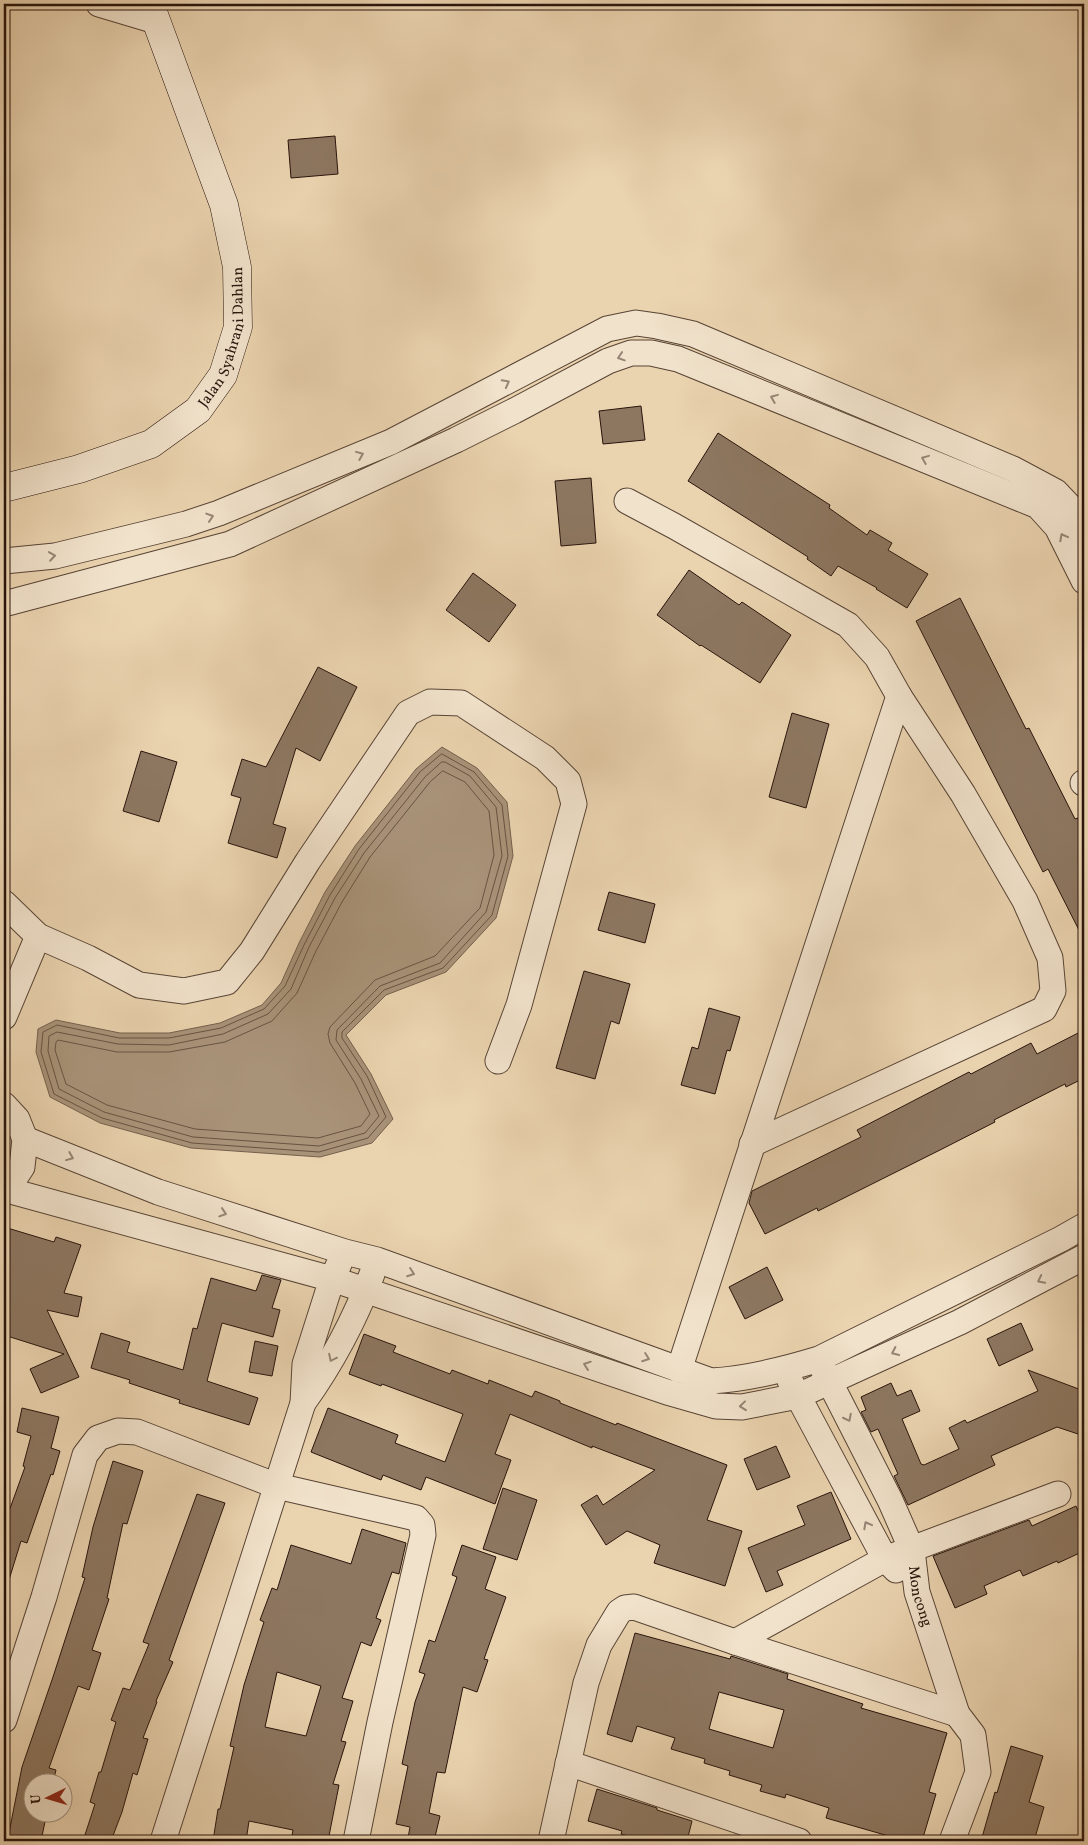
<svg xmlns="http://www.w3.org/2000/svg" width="1088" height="1845" viewBox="0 0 1088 1845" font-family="Vollkorn,serif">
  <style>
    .water { fill: #a89278; stroke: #75604d }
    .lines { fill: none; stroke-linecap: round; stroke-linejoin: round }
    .shore { stroke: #685342; stroke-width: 1 }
    .building { fill: #8d7761; stroke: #28140c; fill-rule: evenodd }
    .street-casing { stroke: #584435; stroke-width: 27 }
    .secondary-casing { stroke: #28140c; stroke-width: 29 }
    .street { stroke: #f1e2cb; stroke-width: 25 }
    .secondary { stroke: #f1e2cb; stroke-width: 28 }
    .oneway { stroke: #978575 }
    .labels { text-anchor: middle; stroke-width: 4.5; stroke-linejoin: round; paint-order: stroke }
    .street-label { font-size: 15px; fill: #28140c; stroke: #f1e2cb }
  </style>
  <rect width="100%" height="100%" fill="#ead3af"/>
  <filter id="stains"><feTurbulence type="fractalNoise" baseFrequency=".004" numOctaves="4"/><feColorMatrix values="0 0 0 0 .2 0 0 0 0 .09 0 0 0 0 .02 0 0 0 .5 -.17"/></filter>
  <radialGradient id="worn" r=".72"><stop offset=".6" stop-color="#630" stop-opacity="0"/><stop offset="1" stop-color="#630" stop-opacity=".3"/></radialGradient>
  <polygon class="water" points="442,747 477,768 507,802 513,856 496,918 446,972 386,995 346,1035 371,1074 393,1119 372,1143 320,1157 191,1148 100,1123 50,1097 36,1052 38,1029 56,1020 120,1033 169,1033 220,1023 262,1005 281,983 299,943 325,892 355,846 416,769"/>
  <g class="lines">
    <g class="shore">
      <polygon points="442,754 474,772 502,805 508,856 492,915 443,968 384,990 342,1032 342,1038 367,1076 386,1117 368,1138 319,1152 192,1143 102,1118 54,1094 41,1052 43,1032 57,1025 119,1038 169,1038 221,1028 264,1009 285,986 304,945 330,895 359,849 420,772"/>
      <polygon points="442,762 445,762 470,776 496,807 502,856 486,912 440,963 380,986 337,1030 336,1040 361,1079 379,1116 365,1133 319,1146 193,1137 104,1112 59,1089 48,1051 49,1036 57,1032 118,1044 169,1045 223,1034 268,1014 291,989 309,947 335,898 364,853 425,777"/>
      <polygon points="443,771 465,782 489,811 494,855 480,908 435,956 375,980 330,1027 328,1034 330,1043 355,1083 370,1114 361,1126 318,1138 195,1129 107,1105 66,1084 55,1050 56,1042 58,1040 117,1052 169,1052 225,1042 272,1021 297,993 316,951 342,902 370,857 430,782"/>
    </g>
  </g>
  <g class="building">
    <polygon points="335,136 338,174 291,178 288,140"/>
    <polygon points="641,406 645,440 603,444 599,411"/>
    <polygon points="718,433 830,505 829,508 867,535 870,530 892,543 888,550 928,574 907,608 876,589 877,588 838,566 831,576 807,559 808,557 688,481"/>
    <polygon points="591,478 596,543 561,546 555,481"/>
    <polygon points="689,570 739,605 742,602 791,635 760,683 701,645 700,646 657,615"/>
    <polygon points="473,573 516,605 489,642 446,610"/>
    <polygon points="960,598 1026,729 1029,728 1075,819 1078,818 1084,831 1084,940 1048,869 1043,872 916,621"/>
    <polygon points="318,667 357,687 320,761 296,748 273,824 286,828 277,858 228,843 241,798 231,795 242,759 266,767"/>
    <polygon points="792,713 829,724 806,808 769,797"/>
    <polygon points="141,751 177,762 159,822 123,811"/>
    <polygon points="609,892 655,904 645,943 598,930"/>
    <polygon points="584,971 630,984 619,1024 611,1021 595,1079 556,1068"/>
    <polygon points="709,1008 740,1017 730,1051 727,1050 715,1094 681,1085 692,1047 698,1049"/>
    <polygon points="1084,1030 1084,1078 1066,1087 1065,1084 994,1120 995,1122 942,1149 818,1211 817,1208 765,1234 749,1203 752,1191 861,1137 857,1130 969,1072 971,1074 1031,1043 1037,1054"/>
    <polygon points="4,1227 54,1242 56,1237 81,1245 64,1293 82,1297 78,1317 47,1310 79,1377 41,1393 30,1369 64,1354 4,1335"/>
    <polygon points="767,1267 783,1300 745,1319 729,1287"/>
    <polygon points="262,1275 281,1280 272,1308 280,1310 273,1337 222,1323 207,1381 258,1398 249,1425 179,1403 180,1400 129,1383 130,1380 91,1368 101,1333 130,1342 127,1352 183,1370 193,1328 197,1329 211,1278 256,1291"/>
    <polygon points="1021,1323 1033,1350 999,1366 987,1339"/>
    <polygon points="364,1334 396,1346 393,1352 450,1374 452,1370 488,1384 489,1380 532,1397 535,1391 560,1401 560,1403 616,1425 617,1423 727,1465 707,1520 742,1531 725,1586 654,1563 660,1545 627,1531 606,1545 581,1505 597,1495 603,1505 655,1470 592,1446 592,1448 510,1414 495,1454 511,1460 495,1504 426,1477 421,1490 383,1475 381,1480 311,1452 328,1408 398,1435 395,1443 445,1462 463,1414 382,1384 381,1386 349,1374"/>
    <polygon points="255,1341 278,1346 272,1376 249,1372"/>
    <polygon points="1028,1370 1084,1391 1084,1436 1057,1427 991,1456 995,1465 908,1505 894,1476 898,1474 878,1429 871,1432 861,1412 866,1410 861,1397 891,1383 897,1396 911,1390 920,1411 902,1419 921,1464 924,1465 959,1449 949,1428 965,1420 967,1423 1038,1391"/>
    <polygon points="22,1408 59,1417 51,1448 60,1451 53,1475 51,1474 27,1543 21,1541 8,1583 4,1582 4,1525 25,1467 23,1466 31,1436 17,1432"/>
    <polygon points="776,1446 790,1477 757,1490 744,1459"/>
    <polygon points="113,1461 143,1471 127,1524 123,1523 107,1598 109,1599 92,1650 101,1653 89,1690 78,1686 49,1768 56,1770 53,1782 32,1782 32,1812 47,1812 41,1841 24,1841 8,1838 22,1767 53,1677 85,1578 82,1577 93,1527"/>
    <polygon points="503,1488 537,1500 517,1560 483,1549"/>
    <polygon points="831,1492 851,1539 777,1571 783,1585 766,1592 748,1548 805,1525 797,1506"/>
    <polygon points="197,1494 225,1503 169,1660 173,1662 156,1701 157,1702 143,1738 148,1739 137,1775 133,1773 122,1812 111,1841 83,1841 95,1804 90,1802 99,1772 101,1772 116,1722 111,1720 123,1688 130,1690 149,1644 143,1642"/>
    <polygon points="1076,1506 1084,1525 1084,1551 1058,1563 1057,1561 1023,1576 1020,1570 984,1586 987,1594 955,1608 933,1556 1029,1520 1032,1526"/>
    <path d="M 362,1529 L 406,1543 L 399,1574 L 392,1572 L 376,1618 L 381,1620 L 371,1646 L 361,1642 L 342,1698 L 353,1701 L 341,1741 L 346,1742 L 333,1784 L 339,1785 L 328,1841 L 291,1841 L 293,1830 L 249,1821 L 246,1841 L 213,1841 L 218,1809 L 220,1809 L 234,1747 L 230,1746 L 244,1685 L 264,1622 L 260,1620 L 272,1588 L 277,1590 L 291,1545 L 351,1564 ZM 277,1672 L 321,1686 L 306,1736 L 265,1727 Z"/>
    <polygon points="462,1545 496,1557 485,1589 506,1597 484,1659 488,1660 477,1692 463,1687 445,1773 437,1772 429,1813 440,1816 434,1841 410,1841 410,1839 408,1838 410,1827 396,1824 408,1766 402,1764 415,1702 425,1674 419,1672 429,1640 435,1642 457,1577 452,1575"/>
    <path d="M 635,1633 L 730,1659 L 731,1656 L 788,1674 L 787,1679 L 863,1704 L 861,1708 L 947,1733 L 929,1792 L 936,1794 L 922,1841 L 906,1841 L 826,1818 L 829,1808 L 786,1794 L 785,1798 L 760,1791 L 762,1785 L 729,1775 L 730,1771 L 704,1763 L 705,1759 L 671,1749 L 675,1738 L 637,1726 L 632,1742 L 607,1734 ZM 719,1692 L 784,1710 L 773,1748 L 709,1729 Z"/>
    <polygon points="1011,1746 1043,1756 1029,1802 1044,1807 1034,1841 981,1841 995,1792 997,1793"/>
    <polygon points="597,1789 657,1808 657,1810 692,1821 687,1841 644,1841 621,1834 622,1831 588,1821"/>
  </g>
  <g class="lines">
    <g class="street-casing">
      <g id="street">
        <polyline points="99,4 156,21"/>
        <polyline points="627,501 674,526 848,625 877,657 899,696 679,1370"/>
        <polyline points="4,561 55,556 186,524 219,513 391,442 607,329 636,323 657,326 693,334 1013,469 1056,492 1074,511 1084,532"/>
        <polyline points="4,604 230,544 456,440 514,411 608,361 631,353 651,353 678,359 1038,506 1057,527 1084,581"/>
        <polyline points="1083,783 1084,783"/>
        <polyline points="4,903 38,936 88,958 139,985 184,991 227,982 252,951 308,861 408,713 430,702 461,703 545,758 568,781 574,804 519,1005 498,1061"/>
        <polyline points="4,1017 38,936"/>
        <polyline points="4,1105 17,1119 25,1139 22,1167 7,1190 4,1192"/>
        <path d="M 25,1139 L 158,1192 L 345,1252 L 377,1260 L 711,1381 C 748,1379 783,1370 819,1359 L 1061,1239 L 1084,1226"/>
        <polyline points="752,1144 1044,1009 1053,991 1050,958 1025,901 963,794 899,696"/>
        <polyline points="7,1190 332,1279 667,1392 716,1406 742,1407 798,1396 960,1322 1084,1257"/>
        <path id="s1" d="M 822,1367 L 890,1500 L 912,1550 L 917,1592 L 957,1714 L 973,1735 L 978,1772 L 952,1841"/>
        <polyline points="790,1381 885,1559 896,1570"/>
        <path d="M 303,1403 C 331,1364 355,1319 372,1274"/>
        <polyline points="735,1642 885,1559 1058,1494"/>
        <polyline points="4,1720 44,1597 85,1455 98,1438 118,1431 137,1432 277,1486 416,1518 422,1525 423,1535 380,1722 356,1841"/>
        <polyline points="568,1763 799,1841"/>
        <polyline points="163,1841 303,1403 305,1364 332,1279 339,1264"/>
        <polyline points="551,1841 586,1683 599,1645 619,1612 625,1608 634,1607 735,1642 957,1714"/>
      </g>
    </g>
    <g class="secondary-casing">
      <g id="secondary">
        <path id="s2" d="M 4,488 L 79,469 L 151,444 L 198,410 L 223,375 L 238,327 L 237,267 L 224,205 L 150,4"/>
      </g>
    </g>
    <use href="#street" class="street"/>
    <use href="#secondary" class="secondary"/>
  </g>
  <defs><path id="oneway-chevron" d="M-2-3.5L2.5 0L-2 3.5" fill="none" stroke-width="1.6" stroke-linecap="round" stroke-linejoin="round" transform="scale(1.25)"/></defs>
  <g class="oneway">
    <use href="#oneway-chevron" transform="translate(621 357) rotate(162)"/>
    <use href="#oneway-chevron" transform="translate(506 383) rotate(-28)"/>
    <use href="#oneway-chevron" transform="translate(774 398) rotate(-158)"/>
    <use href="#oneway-chevron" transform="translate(360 455) rotate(-22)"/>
    <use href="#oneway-chevron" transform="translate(925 459) rotate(-158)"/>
    <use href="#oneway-chevron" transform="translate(210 517) rotate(-18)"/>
    <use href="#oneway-chevron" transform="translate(1063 537) rotate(-118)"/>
    <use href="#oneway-chevron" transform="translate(52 556) rotate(-8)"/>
    <use href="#oneway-chevron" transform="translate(70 1157) rotate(22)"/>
    <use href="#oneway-chevron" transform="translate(223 1213) rotate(18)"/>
    <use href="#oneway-chevron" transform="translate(411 1273) rotate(20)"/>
    <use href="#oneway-chevron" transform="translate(1041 1280) rotate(153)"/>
    <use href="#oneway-chevron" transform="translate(895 1352) rotate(155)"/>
    <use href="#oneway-chevron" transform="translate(332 1358) rotate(116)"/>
    <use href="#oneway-chevron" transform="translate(646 1358) rotate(20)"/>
    <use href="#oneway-chevron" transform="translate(587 1365) rotate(-161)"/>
    <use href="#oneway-chevron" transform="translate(743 1406) rotate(174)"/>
    <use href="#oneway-chevron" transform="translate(848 1418) rotate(63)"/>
    <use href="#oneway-chevron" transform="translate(867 1525) rotate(-118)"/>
  </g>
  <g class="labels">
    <g class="street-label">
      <text dy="5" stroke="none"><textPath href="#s2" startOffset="291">Jalan Syahrani Dahlan</textPath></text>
      <text dy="5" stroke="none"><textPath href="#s1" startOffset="251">Moncong</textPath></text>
    </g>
  </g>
  <rect width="1088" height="1845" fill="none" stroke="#ead3af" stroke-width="20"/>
  <rect x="5" y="5" width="1078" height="1835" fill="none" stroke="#28140c" stroke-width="2.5"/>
  <rect x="10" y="10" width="1068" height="1825" fill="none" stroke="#28140c"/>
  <g transform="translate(48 1798) rotate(265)"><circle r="24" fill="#f1e2cb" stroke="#a1907f"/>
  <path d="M0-4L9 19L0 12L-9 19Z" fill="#8f2418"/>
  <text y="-8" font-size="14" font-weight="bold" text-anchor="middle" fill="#28140c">U</text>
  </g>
  <rect width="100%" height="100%" filter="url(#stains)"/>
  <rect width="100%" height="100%" fill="url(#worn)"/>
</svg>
